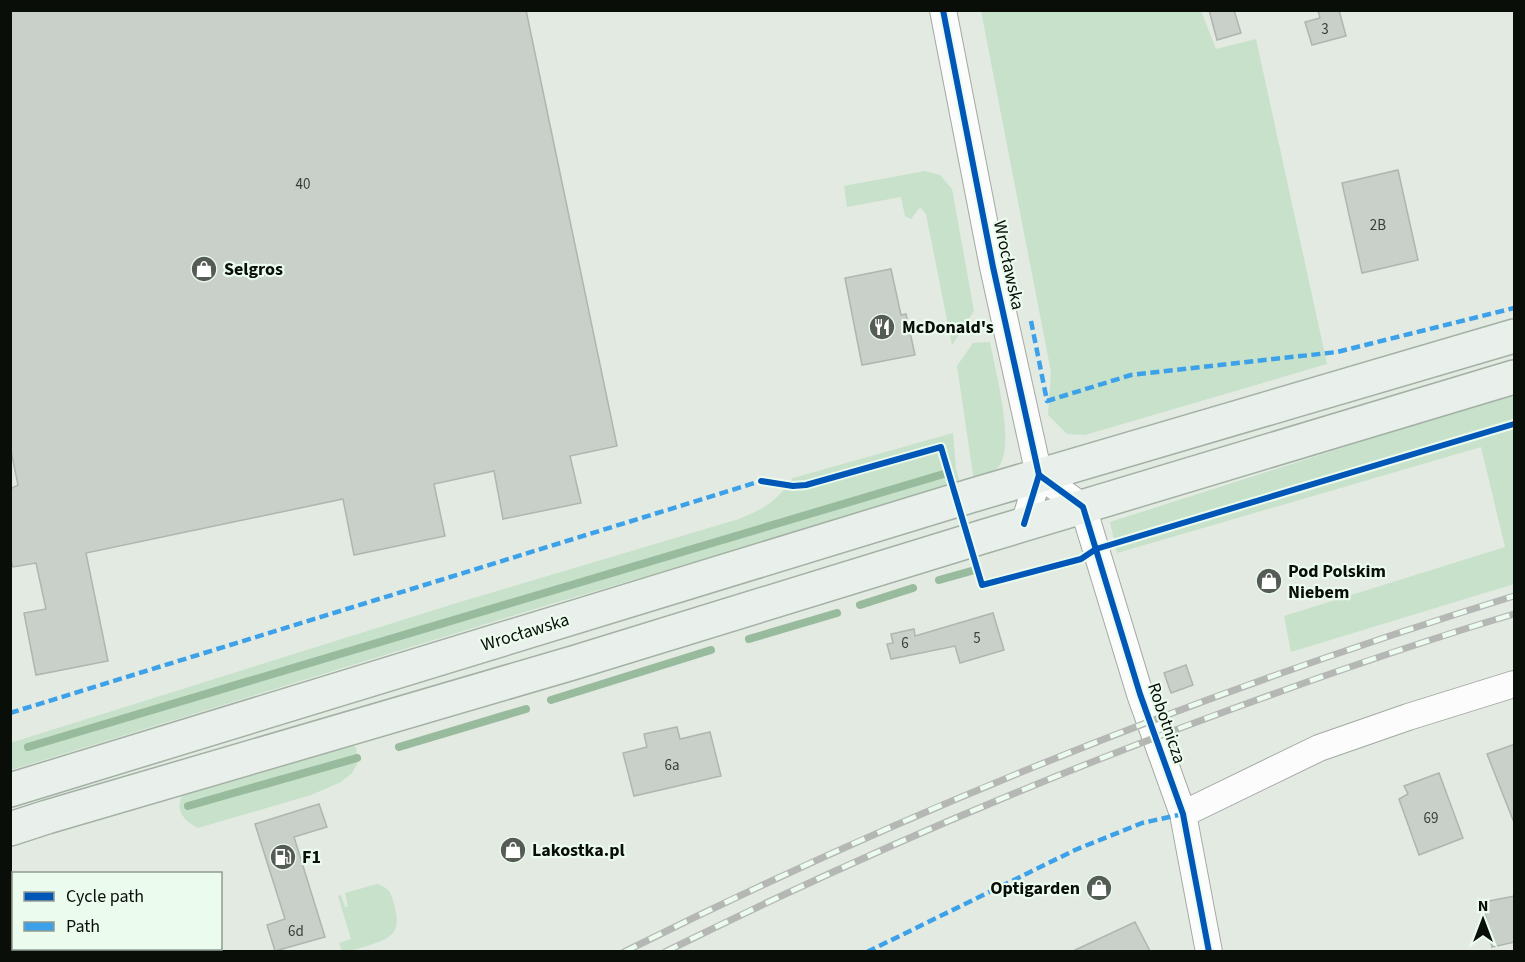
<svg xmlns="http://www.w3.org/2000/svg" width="1525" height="962" viewBox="0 0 1525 962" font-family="'Source Sans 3',sans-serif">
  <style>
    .green { fill: #c7e1ca }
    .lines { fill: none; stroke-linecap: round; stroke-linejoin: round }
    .stream { stroke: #98ba9d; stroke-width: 8 }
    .building { fill: #c9cfc9; stroke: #afb5af; stroke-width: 1.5 }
    .minor-casing { stroke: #a3a9a3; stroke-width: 28 }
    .major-casing { stroke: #a3b1a4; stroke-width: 36 }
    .minor { stroke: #fbfcfb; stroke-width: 26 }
    .major { stroke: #e9efea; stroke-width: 33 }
    .rail-casing { stroke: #b5b7b5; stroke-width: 7 }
    .rail { stroke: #ebfbed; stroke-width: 4.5; stroke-dasharray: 14; stroke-linecap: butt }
    .quiet { stroke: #3ca1e9; stroke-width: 4.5; stroke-dasharray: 9 4.5; stroke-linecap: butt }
    .cycleway-casing { stroke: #ebfbed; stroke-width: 10 }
    .cycleway { stroke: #0057b8; stroke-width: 6 }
    .labels { text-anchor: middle; stroke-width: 4.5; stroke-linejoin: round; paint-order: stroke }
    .number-label { font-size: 15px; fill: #393e39 }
    .street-label { font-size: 18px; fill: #090e09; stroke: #ebfbed }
    .poi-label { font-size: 18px; font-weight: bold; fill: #090e09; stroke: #ebfbed; text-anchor: start }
  </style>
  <rect width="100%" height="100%" fill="#e2eae2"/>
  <g class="green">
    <polygon points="981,11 1201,11 1216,49 1256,39 1327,364 1085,435 1067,434 1048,415 1051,372"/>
    <polygon points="925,171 940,175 952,189 974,311 952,345 926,214 920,207 911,219 905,216 901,197 847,207 844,186"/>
    <path d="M 990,342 C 995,369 1014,440 1001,463 C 995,473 985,477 974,481 L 957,366 L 973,343 Z"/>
    <polygon points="1514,393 1514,584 1291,652 1284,616 1505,547 1481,447 1117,553 1110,522"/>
    <path d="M 953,433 L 956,469 L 959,480 L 952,487 L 551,604 L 11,770 L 10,743 L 460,602 L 739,519 C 764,509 777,501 793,478 Z"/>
    <path d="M 348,740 L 356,748 L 358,762 L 352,773 L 341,782 L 311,795 L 198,828 C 181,820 173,806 186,790 Z"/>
    <path d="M 377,884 C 389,888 391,892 394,904 C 401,930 395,937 370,945 C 360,948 351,952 342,951 L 339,943 L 351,939 L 338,896 L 341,895 L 345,907 L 348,907 L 345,893 Z"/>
  </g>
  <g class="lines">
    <g class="stream">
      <polyline points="939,580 975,570"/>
      <polyline points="860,605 913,588"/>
      <polyline points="749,639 837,613"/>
      <polyline points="551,700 711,650"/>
      <polyline points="28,747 947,473"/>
      <polyline points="399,747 526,709"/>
      <polyline points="188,806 357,758"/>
    </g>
  </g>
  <g class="building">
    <polygon points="10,10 526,10 617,446 570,456 581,503 503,519 494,471 434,484 445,536 354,555 343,499 86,553 108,661 36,675 24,613 46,609 36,563 13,567 10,557 10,489 18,485 10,446"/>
    <polygon points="1209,10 1234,10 1241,33 1217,40"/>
    <polygon points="1318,10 1339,10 1346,36 1312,45 1305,22 1320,18"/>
    <polygon points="1398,170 1418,260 1362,273 1342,183"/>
    <polygon points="891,269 901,315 906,314 915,355 862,365 845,278"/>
    <polygon points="993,613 1004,650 960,663 955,646 891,659 887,644 893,643 891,634 914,629 915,636"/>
    <polygon points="1186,665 1193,685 1171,693 1164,673"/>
    <polygon points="677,727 680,739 710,732 721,776 634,796 623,753 647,747 644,734"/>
    <polygon points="1515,744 1515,819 1513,820 1487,754"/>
    <polygon points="1439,773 1463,838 1419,855 1399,799 1408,794 1404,786"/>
    <polygon points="319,804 327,827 294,837 325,937 275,951 267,925 285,919 255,824"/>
    <polygon points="1515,896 1515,942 1492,947 1483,902"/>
    <polygon points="1135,922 1150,951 1073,951"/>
  </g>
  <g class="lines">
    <g class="minor-casing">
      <g id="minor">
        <polyline points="943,10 993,267 1039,475 1024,524"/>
        <polyline points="1039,475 1083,507 1140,694 1183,814 1209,952"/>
        <polyline points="1183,814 1319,748 1408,717 1514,684"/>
      </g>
    </g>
    <g class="major-casing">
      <g id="major">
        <polyline points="10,790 970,496 1514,336"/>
        <polyline points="10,829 47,817 576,662 982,537 1514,377"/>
      </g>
    </g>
    <use href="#minor" class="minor"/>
    <use href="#major" class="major"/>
    <g class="rail-casing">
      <g id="rail">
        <path d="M 624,952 C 912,808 1207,691 1514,596"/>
        <path d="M 665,952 C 852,859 1044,777 1240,706 C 1331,673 1422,641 1514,614"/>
      </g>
    </g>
    <use href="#rail" class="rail"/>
    <g class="quiet">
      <polyline points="1031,321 1047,401 1131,375 1337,352 1514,308"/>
      <polyline points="10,713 761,481"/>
      <polyline points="867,952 1075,850 1142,823 1183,814"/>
    </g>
    <g class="cycleway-casing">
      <g id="cycleway">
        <polyline points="943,10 993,267 1039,475 1024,524"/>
        <polyline points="1039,475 1083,507 1140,694 1183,814 1209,952"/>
        <polyline points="761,481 793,486 806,485 941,447 982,585 1081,559 1096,549 1514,424"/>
      </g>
    </g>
    <use href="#cycleway" class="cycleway"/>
  </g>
  <defs>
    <g id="shop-disc" transform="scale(1.35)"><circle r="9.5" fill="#555b55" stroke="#ebfbed"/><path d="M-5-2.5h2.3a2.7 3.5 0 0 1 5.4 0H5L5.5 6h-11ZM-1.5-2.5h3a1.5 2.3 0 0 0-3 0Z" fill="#fff"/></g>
    <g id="restaurant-disc" transform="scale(1.35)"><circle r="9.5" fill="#555b55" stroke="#ebfbed"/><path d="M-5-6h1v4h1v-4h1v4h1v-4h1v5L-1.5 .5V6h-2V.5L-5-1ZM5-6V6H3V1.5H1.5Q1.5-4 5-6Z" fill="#fff"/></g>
    <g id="fuel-disc" transform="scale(1.35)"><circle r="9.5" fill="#555b55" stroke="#ebfbed"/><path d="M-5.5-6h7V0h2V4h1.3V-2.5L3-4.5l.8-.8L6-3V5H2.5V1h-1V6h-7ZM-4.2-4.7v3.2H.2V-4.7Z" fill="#fff"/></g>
  </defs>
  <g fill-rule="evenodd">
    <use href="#shop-disc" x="204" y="269"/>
    <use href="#restaurant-disc" x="882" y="327"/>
    <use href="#shop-disc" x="1269" y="581"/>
    <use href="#shop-disc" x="513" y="850"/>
    <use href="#fuel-disc" x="283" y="857"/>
    <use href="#shop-disc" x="1099" y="888"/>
  </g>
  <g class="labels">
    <g class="number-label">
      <text x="1325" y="34">3</text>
      <text x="303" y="189">40</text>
      <text x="1378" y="230">2B</text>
      <text x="977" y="643">5</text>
      <text x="905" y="648">6</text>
      <text x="672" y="770">6a</text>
      <text x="1431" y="823">69</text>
      <text x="296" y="936">6d</text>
    </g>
    <g class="street-label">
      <text transform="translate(1009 265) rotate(78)" y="6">Wrocławska</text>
      <text transform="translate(525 632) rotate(-17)" y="6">Wrocławska</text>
      <text transform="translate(1167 723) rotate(71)" y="6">Robotnicza</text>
    </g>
    <g class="poi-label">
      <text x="224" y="275">Selgros</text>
      <text x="902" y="333">McDonald's</text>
      <text x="1288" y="577">Pod Polskim<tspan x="1288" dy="21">Niebem</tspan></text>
      <text x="532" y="856">Lakostka.pl</text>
      <text x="302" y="863">F1</text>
      <text x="1080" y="894" text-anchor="end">Optigarden</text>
    </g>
  </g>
  <rect width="1525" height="962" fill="none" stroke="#090e09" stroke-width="24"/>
  <rect x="12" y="872" width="210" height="78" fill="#ebfbed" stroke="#919c92" stroke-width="1.5"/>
  <rect x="24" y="892" width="30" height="9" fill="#0057b8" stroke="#919c92" stroke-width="1.5"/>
  <text x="66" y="902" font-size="18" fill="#090e09">Cycle path</text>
  <rect x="24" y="922" width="30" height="9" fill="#3ca1e9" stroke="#919c92" stroke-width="1.5"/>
  <text x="66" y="932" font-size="18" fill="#090e09">Path</text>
  <g transform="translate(1483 920)" stroke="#ebfbed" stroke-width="4.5" paint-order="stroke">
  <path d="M0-4.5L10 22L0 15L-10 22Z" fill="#090e09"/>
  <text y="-9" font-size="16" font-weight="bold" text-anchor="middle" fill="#090e09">N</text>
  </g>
</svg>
